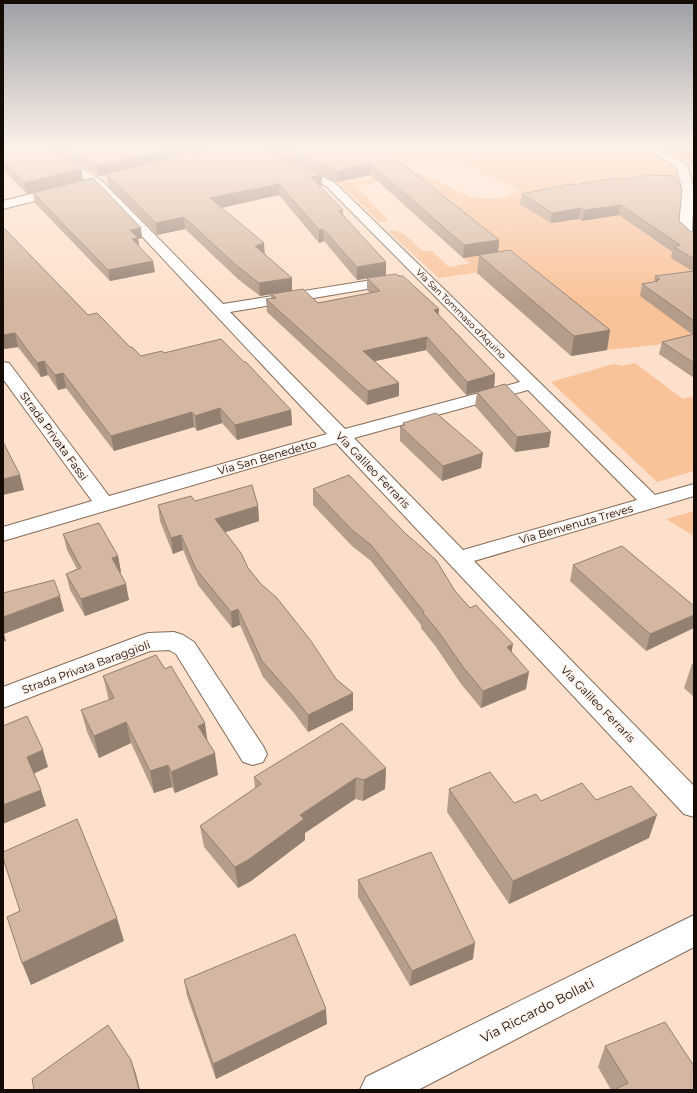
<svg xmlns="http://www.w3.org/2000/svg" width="697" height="1093" viewBox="0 0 697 1093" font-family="Montserrat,sans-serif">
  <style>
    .green { fill: #f9c39a }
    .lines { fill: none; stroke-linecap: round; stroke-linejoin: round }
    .canal { fill: #ce8343; fill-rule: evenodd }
    .street-casing { stroke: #836a57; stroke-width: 2 }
    .street { fill: #fff; fill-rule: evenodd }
    .wall { fill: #b59d8b }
    .shaded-wall { fill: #948071 }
    .building { fill: #d3b7a2; stroke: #948071 }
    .labels { text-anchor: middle; stroke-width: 3; stroke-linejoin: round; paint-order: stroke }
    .far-street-label { font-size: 9px; fill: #150b05; stroke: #fdf1e9 }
    .street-label { font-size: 11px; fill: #150b05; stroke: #fdf1e9 }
    .near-street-label { font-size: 13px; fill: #150b05; stroke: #fdf1e9 }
  </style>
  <rect width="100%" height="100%" fill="#fde0cb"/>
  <g class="green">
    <path d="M 366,149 L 471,197 L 499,199 L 521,191 L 448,157 L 412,164 L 377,149 L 407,149 L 422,155 L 454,149 L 476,159 L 495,155 L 486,149 L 642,149 L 673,164 L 679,179 L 672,186 L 666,205 L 648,236 L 673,253 L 694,251 L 694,341 L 607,350 L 508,268 L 439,278 L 388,231 C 403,228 412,242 423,251 L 432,251 L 449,267 L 470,263 L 463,258 L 497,253 L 393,179 L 356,186 L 389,221 L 379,222 L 341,185 L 312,171 L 318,169 L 349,183 L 394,174 Z"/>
    <polygon points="635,363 683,399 694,396 694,471 657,482 551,382 613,364 622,366"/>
    <polygon points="694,511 694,536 666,519"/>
  </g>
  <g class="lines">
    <polygon class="canal" points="666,149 687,149 694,152 694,163 668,152"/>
    <g class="street-casing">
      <g id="street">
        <path d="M 37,149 L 49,149 L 101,180 L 223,304 L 397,276 L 402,277 L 404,280 L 402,283 L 397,284 L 230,312 L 345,429 L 520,382 L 326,186 L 250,151 L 249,149 L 262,149 L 334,182 L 655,495 L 694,484 L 694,496 L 474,561 L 694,786 L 694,817 L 684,814 L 336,443 L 3,541 L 3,527 L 92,501 L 3,379 L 3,362 L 9,363 L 109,496 L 327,434 L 93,184 ZM 528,390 L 637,500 L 463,550 L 354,438 Z"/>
        <polygon points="647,149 659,149 687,165 694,188 692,230 694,232 694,242 689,241 678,231 682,188 676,167"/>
        <polygon points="62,186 66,187 68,190 66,193 3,209 3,201"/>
        <polygon points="174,632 183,635 194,642 263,746 267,754 263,762 253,765 243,762 176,654 169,650 150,651 3,708 3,687 139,636 148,633"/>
        <polygon points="694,915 694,947 418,1090 360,1090 366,1077"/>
      </g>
    </g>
    <use href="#street" class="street"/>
  </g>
  <g class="wall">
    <polygon points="3,149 81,169 83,180 27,194 3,169"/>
    <polygon points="51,149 264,149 289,160 265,149 384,149 499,240 498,252 610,330 607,350 571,356 477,273 479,255 463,258 371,175 337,182 322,175 322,186 320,186 343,210 343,214 386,275 357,280 324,241 319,243 279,195 221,208 265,254 292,278 292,291 318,303 370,293 367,290 367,278 399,276 439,309 438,315 495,374 494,387 549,447 515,452 475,406 477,392 466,395 426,350 375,361 399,383 399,396 367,405 267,312 266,299 271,299 271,294 260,296 238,279 185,229 157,235 108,185 106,175 99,176"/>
    <polygon points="574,185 679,221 690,231 694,232 694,378 659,354 662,342 693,335 640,296 642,284 654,282 655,276 692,271 671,258 672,252 619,215 582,221 579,219 551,223 520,204 522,194"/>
    <polygon points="33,193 142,238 138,239 139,247 155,272 110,281 35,203"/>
    <polygon points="3,227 88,315 141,356 164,353 291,410 292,425 237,440 222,423 197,431 194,427 114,451 66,388 58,390 48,375 41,377 18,347 4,349 3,349"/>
    <polygon points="403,423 481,468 442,481 400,441 400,426 403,425"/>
    <polygon points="313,489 455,591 512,653 526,689 481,708 461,684 436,647 421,628 421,625 371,561 352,546 313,505"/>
    <polygon points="195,501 258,506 259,521 225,532 248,568 336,679 353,693 353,710 308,732 294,713 263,677 240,625 232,628 198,585 183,550 173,554 160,521 158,505"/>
    <polygon points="63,534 118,556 121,572 120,572 129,600 85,616 70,590 66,574 77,569 67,550"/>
    <polygon points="573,565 694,606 646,651 570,581"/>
    <polygon points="692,664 694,664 694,697 684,688"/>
    <polygon points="103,676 208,742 218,775 175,793 172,787 154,793 131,743 99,758 87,732 81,710 109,700 108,697"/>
    <polygon points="386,768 385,789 363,801 355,799 305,833 305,840 251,881 238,888 204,847 200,826 255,788 254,777"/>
    <polygon points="449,789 514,803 541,801 596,800 649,838 509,904 447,812"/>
    <polygon points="358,880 473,959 410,986 358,897"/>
    <polygon points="184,980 327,1024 216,1079 187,996"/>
    <polygon points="605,1046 694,1090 611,1090 598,1067"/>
  </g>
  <g class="shaded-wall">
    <polygon points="171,149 216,149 106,174 106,175 99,176 97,166"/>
    <polygon points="371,164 371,175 337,182 337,171"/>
    <polygon points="81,169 83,180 27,194 24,183"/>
    <polygon points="322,175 322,186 311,188 311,177"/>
    <polygon points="279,184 279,195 211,210 210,198"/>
    <polygon points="621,205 619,215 582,221 584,210"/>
    <polygon points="581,208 579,219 551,223 552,213"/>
    <polygon points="184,217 185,229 157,235 156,223"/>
    <polygon points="141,228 142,238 138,239 140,249 133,250 130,230"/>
    <polygon points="323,229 324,241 319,243 319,230"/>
    <polygon points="499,240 498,253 463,258 464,245"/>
    <polygon points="264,243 265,256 255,246"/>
    <polygon points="153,261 155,272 110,281 108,270"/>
    <polygon points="386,262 386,275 357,280 357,267"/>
    <polygon points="292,278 292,291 260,296 259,283"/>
    <polygon points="439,309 438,322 434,310"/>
    <polygon points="610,330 607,350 571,356 574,336"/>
    <polygon points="15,333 18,347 4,349 3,335"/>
    <polygon points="427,337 426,350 362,364 363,351"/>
    <polygon points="44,361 48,375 41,377 37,363"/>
    <polygon points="63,373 66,388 58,390 55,375"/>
    <polygon points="495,374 494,388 466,395 467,382"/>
    <polygon points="399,383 399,396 367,405 368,391"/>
    <polygon points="220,408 222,423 197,431 195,416"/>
    <polygon points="291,410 292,425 237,440 235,425"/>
    <polygon points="192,412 194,427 114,451 111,436"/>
    <polygon points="551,432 549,447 515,452 517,437"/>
    <polygon points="483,453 481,468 442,481 443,466"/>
    <polygon points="20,475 24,490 3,495 3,479"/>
    <polygon points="258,506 259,521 217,535 215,519"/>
    <polygon points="181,535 183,550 173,554 171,538"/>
    <polygon points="118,556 121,572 115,574 112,558"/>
    <polygon points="126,584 129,600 85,616 81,599"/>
    <polygon points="60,596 64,611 4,634 6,641 3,642 3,617"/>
    <polygon points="238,609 240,625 232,628 231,612"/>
    <polygon points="694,615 694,628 646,651 650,634"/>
    <polygon points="513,644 510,660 507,647"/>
    <polygon points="529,672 526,689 481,708 483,691"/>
    <polygon points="353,693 353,710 308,732 308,715"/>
    <polygon points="126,722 131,743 99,758 94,736"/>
    <polygon points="205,723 208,745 198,726"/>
    <polygon points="43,750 48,767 33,774 27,757"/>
    <polygon points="215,753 218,775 175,793 171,772"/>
    <polygon points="168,765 172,787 154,793 150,771"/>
    <polygon points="386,768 385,789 363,801 364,780"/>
    <polygon points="356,778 355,799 305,833 305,840 251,881 238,888 235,867 300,815"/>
    <polygon points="41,790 46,806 3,824 3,805"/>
    <polygon points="657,815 649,838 509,904 513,881"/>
    <polygon points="117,918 124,941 31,985 22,963"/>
    <polygon points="475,943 473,959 410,986 412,971"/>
    <polygon points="326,1009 327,1024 216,1079 213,1064"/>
    <polygon points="131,1060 136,1074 140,1090 139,1090"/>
  </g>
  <g class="building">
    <polygon points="3,149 48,149 81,169 24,183 3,161"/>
    <polygon points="68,149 171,149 97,166"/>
    <polygon points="210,149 264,149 322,175 311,177 343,210 339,211 386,262 357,267 323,229 319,230 279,184 210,198 264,243 255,246 292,278 259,283 237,266 184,217 156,223 106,174"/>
    <polygon points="287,149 384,149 499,240 464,245 371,164 337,171"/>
    <polygon points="649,175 674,176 682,189 679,221 690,231 694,232 694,259 674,247 680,245 621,205 584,210 581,208 552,213 522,194 571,184 574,185 616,178 621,180"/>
    <polygon points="93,178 141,228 130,230 138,238 132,239 153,261 108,270 33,193"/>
    <polygon points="3,227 88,315 97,313 130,347 132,347 141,356 162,351 164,353 221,339 244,362 246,362 291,410 235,425 220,408 195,416 192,412 111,436 63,373 55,375 44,361 37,363 15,333 3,335"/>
    <polygon points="510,250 610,330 574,336 479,255"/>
    <polygon points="694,271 694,321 642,284 658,281 656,280 660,279 655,276"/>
    <polygon points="396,274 399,276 403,276 439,309 434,310 495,374 467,382 427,337 363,351 399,383 368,391 266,299 276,298 271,294 303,289 318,303 380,291 367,278"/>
    <polygon points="694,334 694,363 662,342"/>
    <polygon points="505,384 551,432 517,437 477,392"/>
    <polygon points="436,413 483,453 443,466 400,426 405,425 403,423"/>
    <polygon points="3,442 20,475 3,479"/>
    <polygon points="349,475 405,533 436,560 455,591 470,608 476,605 513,644 507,647 529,672 483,691 463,667 438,631 422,612 424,612 371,545 352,530 313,489"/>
    <polygon points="252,485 258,506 215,519 241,553 248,568 261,584 277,598 311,641 336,679 353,693 308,715 293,696 262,661 238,609 231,612 196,569 181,535 171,538 158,505 191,496 195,501"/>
    <polygon points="99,523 118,556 112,558 126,584 81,599 66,574 81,568 63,534"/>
    <polygon points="622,546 694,606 694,615 650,634 573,565"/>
    <polygon points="54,580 60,596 3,617 3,593"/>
    <polygon points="156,655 165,669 171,666 205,723 198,726 215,753 171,772 168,765 150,771 126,722 94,736 81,710 114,698 103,676"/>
    <polygon points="27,716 43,750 27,757 41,790 3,805 3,726"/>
    <polygon points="342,723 386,768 364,780 356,778 300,815 304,819 248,860 235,867 200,826 261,784 254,777"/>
    <polygon points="490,772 514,803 536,794 541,801 582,783 596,800 631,786 657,815 513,881 449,789"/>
    <polygon points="77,819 117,918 22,963 7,917 20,911 3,858 3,852"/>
    <polygon points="431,852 475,943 412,971 358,880"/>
    <polygon points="295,934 326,1009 213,1064 184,980"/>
    <polygon points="665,1022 694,1066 694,1090 614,1090 628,1083 605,1046"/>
    <polygon points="108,1025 131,1060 139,1090 34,1090 32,1079"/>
  </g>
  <linearGradient id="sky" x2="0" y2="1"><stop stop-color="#9da0a6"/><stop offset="0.49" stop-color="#fef1e8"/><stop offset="1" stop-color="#fef1e8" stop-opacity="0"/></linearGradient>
  <rect width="697" height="302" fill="url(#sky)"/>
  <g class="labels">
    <g class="far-street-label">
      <text transform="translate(461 314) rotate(45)" y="3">Via San Tommaso d'Aquino</text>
    </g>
    <g class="street-label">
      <text transform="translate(54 436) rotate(54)" y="4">Strada Privata Fassi</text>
      <text transform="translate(267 457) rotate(-16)" y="4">Via San Benedetto</text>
      <text transform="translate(373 470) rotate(46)" y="4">Via Galileo Ferraris</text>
      <text transform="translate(576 524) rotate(-16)" y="4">Via Benvenuta Treves</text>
      <text transform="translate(86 667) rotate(-20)" y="4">Strada Privata Baraggioli</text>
      <text transform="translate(598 704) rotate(46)" y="4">Via Galileo Ferraris</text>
    </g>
    <g class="near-street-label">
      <text transform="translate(537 1010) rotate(-27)" y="5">Via Riccardo Bollati</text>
    </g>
  </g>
  <rect width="697" height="1093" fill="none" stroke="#150b05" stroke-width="8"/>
</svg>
